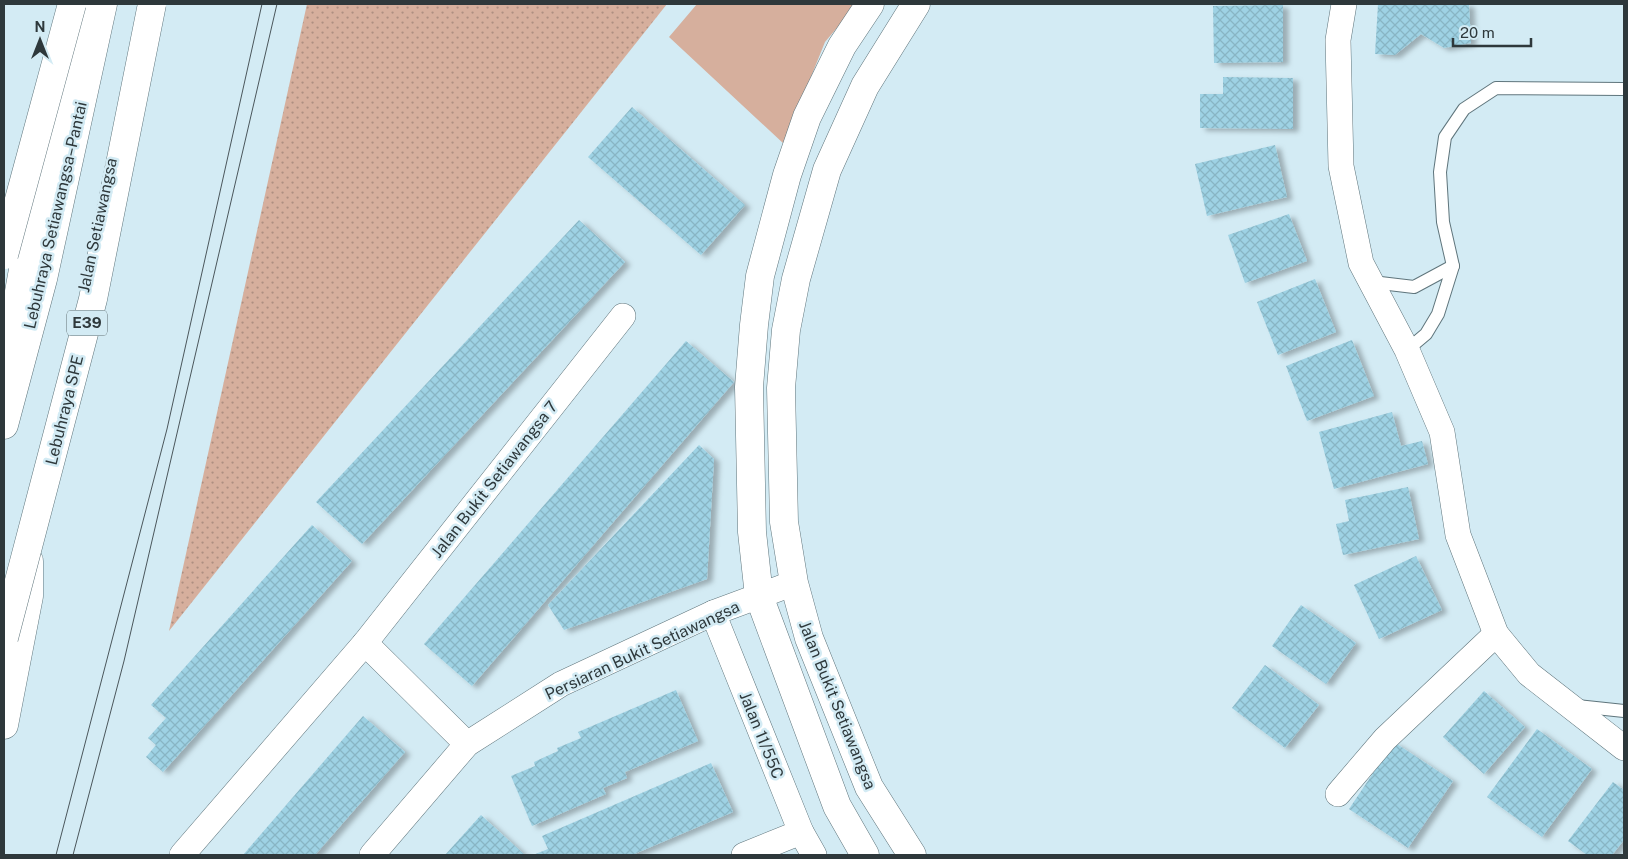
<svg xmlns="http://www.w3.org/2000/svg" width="1628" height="859" viewBox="0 0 1628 859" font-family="'Public Sans',sans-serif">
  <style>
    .grass { fill: url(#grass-dots) }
    .park { fill: #d6af9d }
    .building { fill: url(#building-cross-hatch); filter: url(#shadow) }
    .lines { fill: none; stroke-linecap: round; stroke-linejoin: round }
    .service-casing { stroke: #5f757c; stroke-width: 14 }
    .minor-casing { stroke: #5f757c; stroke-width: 26 }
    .tertiary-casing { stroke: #5f757c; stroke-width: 29 }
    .primary-casing { stroke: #5f757c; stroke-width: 29 }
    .motorway-casing { stroke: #5f757c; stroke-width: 29 }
    .service { stroke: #fff; stroke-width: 12 }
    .minor { stroke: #fff; stroke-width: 25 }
    .tertiary { stroke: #fff; stroke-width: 28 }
    .primary { stroke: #fff; stroke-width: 28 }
    .motorway { stroke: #fff; stroke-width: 28 }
    .tram { stroke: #4a565b; stroke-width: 1 }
    .motorway-bridge-casing { stroke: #5f757c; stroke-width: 29; stroke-linecap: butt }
    .motorway-bridge { stroke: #fff; stroke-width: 28 }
    .labels { text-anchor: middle; stroke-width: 5; stroke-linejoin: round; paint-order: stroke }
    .shield { fill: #d3ebf4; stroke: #606e72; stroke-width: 1 }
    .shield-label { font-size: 15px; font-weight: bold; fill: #2e383b }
    .street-label { font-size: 16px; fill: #2e383b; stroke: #d3ebf4 }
  </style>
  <defs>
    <pattern id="grass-dots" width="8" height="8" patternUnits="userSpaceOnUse" patternTransform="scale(1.25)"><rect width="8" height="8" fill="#d6af9d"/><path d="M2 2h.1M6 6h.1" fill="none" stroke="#ae8f81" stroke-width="1.8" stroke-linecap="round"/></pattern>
    <pattern id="building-cross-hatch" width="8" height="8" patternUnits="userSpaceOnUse" patternTransform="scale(1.25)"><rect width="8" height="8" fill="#9ed2e4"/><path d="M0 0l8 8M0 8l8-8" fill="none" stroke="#88b5c4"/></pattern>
    <filter id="shadow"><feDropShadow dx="5.5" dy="3" stdDeviation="2.5" flood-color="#0004"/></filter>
  </defs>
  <rect width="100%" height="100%" fill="#d3ebf4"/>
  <polygon class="grass" points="307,4 667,4 169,631"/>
  <polygon class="park" points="697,4 857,4 825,42 784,144 669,37"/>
  <g class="building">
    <polygon points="1378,4 1469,4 1471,43 1444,48 1421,34 1395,55 1375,54"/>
    <polygon points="1283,5 1283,62 1214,63 1213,6"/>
    <polygon points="1223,77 1293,78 1293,129 1200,128 1200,94 1223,94"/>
    <polygon points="632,107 745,205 701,255 588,157"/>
    <polygon points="1275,145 1287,197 1207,216 1195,164"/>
    <polygon points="1289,214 1307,261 1245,283 1228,235"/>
    <polygon points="579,220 625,262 362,544 316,502"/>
    <polygon points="1315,279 1336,332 1278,355 1257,302"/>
    <polygon points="1352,340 1374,396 1307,421 1286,366"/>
    <polygon points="686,341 734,382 472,686 424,644"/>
    <polygon points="1392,412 1401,446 1422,441 1428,464 1334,489 1319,432"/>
    <polygon points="699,445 714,459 707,579 564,630 548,605"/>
    <polygon points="1408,487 1419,539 1343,555 1336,524 1349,521 1345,500"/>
    <polygon points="312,525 352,561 163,772 146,757 156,745 148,738 166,718 151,705"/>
    <polygon points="1416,556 1442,610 1379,639 1354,585"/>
    <polygon points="1301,605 1356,643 1326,684 1272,646"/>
    <polygon points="1265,665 1319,705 1285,748 1232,708"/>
    <polygon points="676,690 698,741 625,772 627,778 603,788 606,794 532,826 511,776 535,766 534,762 558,751 557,748 581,738 578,732"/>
    <polygon points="1484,691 1525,727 1484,774 1443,737"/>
    <polygon points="363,716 405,752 315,855 243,855"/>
    <polygon points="1537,729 1592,769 1542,837 1487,797"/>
    <polygon points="1394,742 1453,781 1408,848 1349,809"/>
    <polygon points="711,763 733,812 632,855 533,855 548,849 542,836"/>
    <polygon points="1613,782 1624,790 1624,840 1612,855 1587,855 1568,841"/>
    <polygon points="481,815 524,854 522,855 445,855"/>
  </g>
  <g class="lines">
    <g class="service-casing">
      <g id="service">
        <polyline points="1372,282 1414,287 1453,266"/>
        <polyline points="1407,350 1426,334 1438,314 1453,266 1443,222 1440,172 1445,137 1464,109 1496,88 1624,89"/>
        <polyline points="1577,706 1624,711"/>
      </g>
    </g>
    <g class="minor-casing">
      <g id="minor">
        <polyline points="1344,4 1338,40 1341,166 1361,263 1407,350 1442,432 1458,535 1496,634 1529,674 1624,748"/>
        <polyline points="713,613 801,832 814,855"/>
        <polyline points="365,643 467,744"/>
        <polyline points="1338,794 1385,739 1496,634"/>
        <polyline points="182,855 365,643 623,316"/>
        <polyline points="372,855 467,744 561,684 713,613 794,583"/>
        <polyline points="744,855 801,832"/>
      </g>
    </g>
    <g class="tertiary-casing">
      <g id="tertiary">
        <polyline points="865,855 837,806 759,596 752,532 749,387 754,325 760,276 787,175 807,117 842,46 870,4"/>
        <polyline points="912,855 869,787 809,638 794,583 784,522 781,388 786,330 796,279 827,170 865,86 916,4"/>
      </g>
    </g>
    <g class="primary-casing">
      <polyline id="primary" points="4,375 43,159 88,4"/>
    </g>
    <g class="motorway-casing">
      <g id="motorway">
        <polyline points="4,425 43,279 103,4"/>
        <polyline points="4,725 29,596 29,561"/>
      </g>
    </g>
    <use href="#service" class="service"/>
    <use href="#minor" class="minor"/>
    <use href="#tertiary" class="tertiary"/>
    <use href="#primary" class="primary"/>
    <use href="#motorway" class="motorway"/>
    <g class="tram">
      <polyline points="56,855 167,429 262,4"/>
      <polyline points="73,855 124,661 277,4"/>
    </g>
    <g class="motorway-bridge-casing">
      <g id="motorway-bridge">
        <polyline points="4,255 72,4"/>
        <polyline points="4,638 93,299 152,4"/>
      </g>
    </g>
    <use href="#motorway-bridge" class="motorway-bridge"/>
  </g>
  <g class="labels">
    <rect class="shield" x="67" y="310.5" width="40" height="25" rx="4"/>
    <g class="shield-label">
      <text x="87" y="328">E39</text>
    </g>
    <g class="street-label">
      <text transform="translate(55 215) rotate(-77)" y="6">Lebuhraya Setiawangsa–Pantai</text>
      <text transform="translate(97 225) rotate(-78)" y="6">Jalan Setiawangsa</text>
      <text transform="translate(64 410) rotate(-76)" y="6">Lebuhraya SPE</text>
      <text transform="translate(494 479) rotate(-52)" y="6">Jalan Bukit Setiawangsa 7</text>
      <text transform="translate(642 650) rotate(-25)" y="6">Persiaran Bukit Setiawangsa</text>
      <text transform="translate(838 705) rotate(68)" y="6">Jalan Bukit Setiawangsa</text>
      <text transform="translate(762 735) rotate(68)" y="6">Jalan 11/55C</text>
    </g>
  </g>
  <rect width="1628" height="859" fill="none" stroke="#2e383b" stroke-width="10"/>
  <g transform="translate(40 40)" stroke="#d3ebf4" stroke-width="4" paint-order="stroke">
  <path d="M0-4L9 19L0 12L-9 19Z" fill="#2e383b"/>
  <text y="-8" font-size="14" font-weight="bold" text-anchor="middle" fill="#2e383b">N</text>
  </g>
  <path d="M1453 38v8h78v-8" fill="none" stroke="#2e383b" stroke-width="2.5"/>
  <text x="1460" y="38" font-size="15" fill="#2e383b" stroke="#d3ebf4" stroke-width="4" paint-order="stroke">20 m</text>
</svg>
